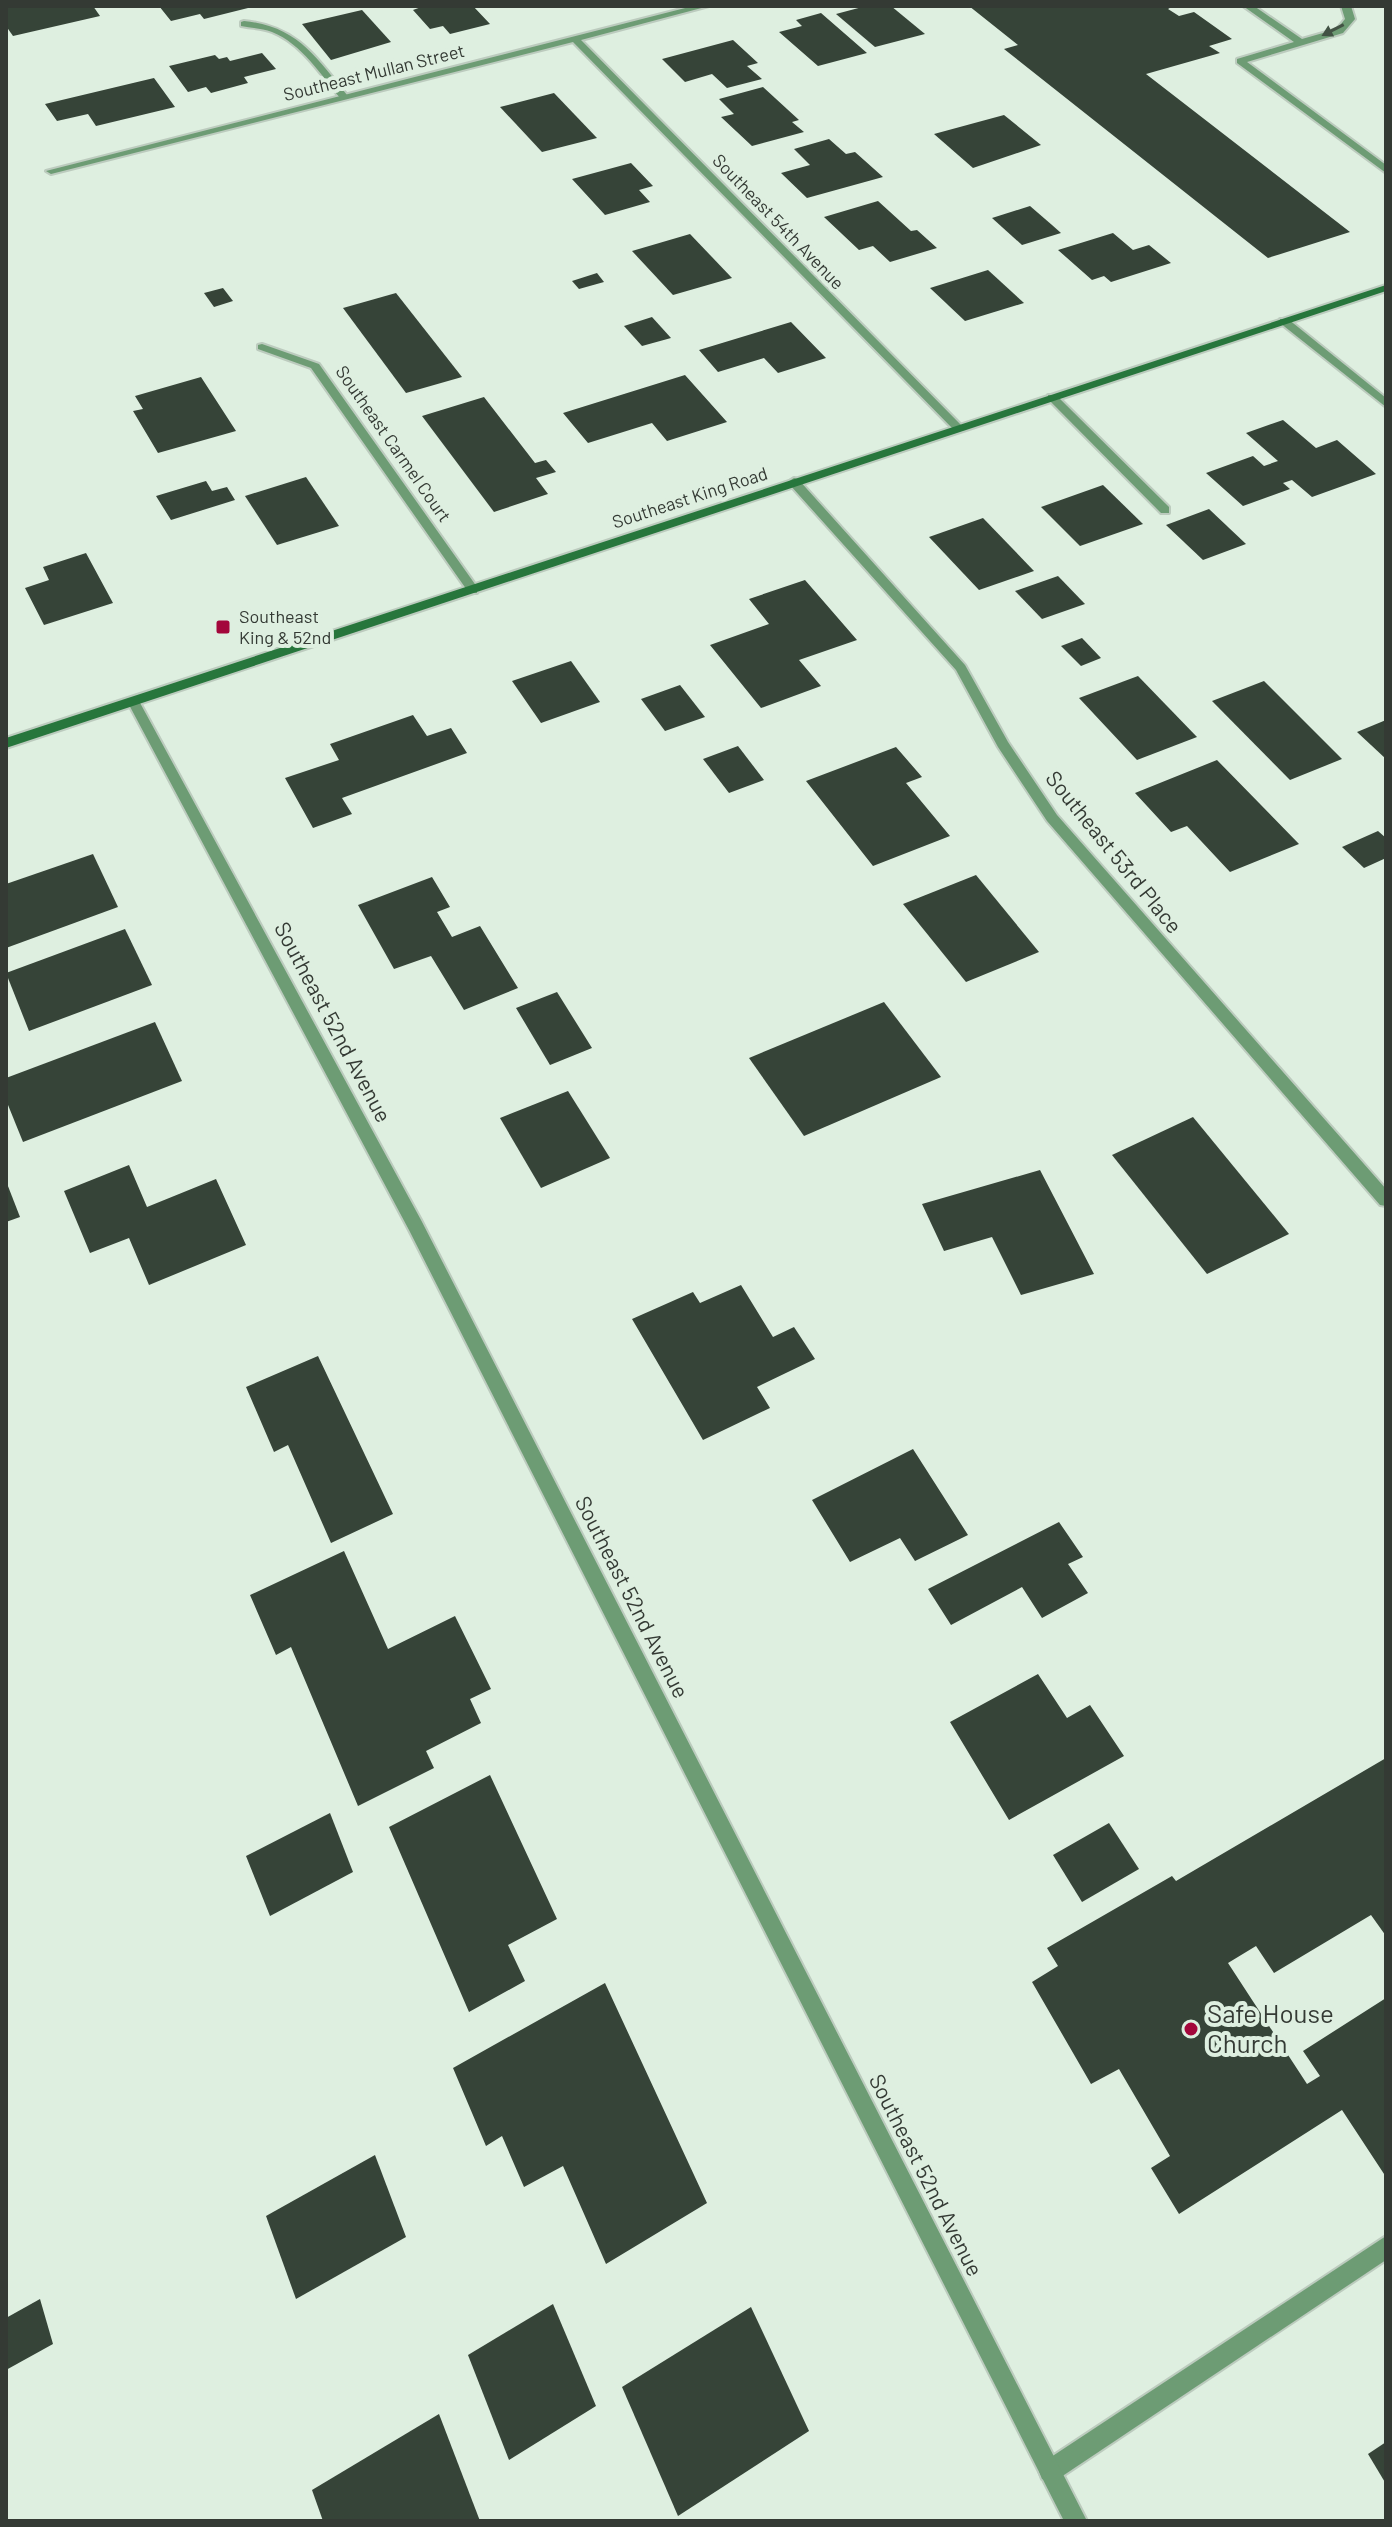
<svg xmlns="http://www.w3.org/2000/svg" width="1392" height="2527" viewBox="0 0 1392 2527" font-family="Barlow,sans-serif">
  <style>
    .building { fill: #364438 }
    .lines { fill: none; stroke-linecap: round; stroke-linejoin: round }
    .service-casing { stroke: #bccbbe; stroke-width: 4 }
    .minor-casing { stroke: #bccbbe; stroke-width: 4 }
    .secondary-casing { stroke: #bccbbe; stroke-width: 4 }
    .service { fill: #6d9c74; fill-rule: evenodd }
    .minor { fill: #6d9c74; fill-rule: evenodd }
    .secondary { fill: #27763c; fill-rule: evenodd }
    .oneway { fill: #425244 }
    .poi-dot { fill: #a3073b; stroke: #deefe0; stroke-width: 3 }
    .labels { text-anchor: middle; stroke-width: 8; stroke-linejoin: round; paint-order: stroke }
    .far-street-label { font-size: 18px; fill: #343a34; stroke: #deefe0 }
    .far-poi-label { font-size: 18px; fill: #343a34; stroke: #deefe0; text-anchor: start }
    .street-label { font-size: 22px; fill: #343a34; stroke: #deefe0 }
    .near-poi-label { font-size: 26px; fill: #343a34; stroke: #deefe0; text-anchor: start }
  </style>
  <rect width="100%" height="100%" fill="#deefe0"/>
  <g class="building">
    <polygon points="6,6 93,6 100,16 13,36 6,26"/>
    <polygon points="159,6 252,6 252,7 204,19 200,14 171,21"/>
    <polygon points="424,6 473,6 490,24 450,34 443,26 430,29 413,10"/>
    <polygon points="866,6 891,6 925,34 875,47 836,14"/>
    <polygon points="969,6 1173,6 1168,9 1179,16 1194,12 1232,39 1209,46 1220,53 1146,74 1350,232 1268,258 1004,49 1018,45"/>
    <polygon points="362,10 391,42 331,60 302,24"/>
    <polygon points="821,13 867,53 818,66 779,32 802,26 796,20"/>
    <polygon points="733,40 758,63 747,66 762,79 727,88 712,74 685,82 662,59"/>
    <polygon points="262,53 276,69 244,77 248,83 211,93 206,87 188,92 169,66 215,55 219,59 227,57 230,61"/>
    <polygon points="154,78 175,107 96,126 88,114 57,121 45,104"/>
    <polygon points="763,87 799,120 792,122 804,132 752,146 721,117 734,114 719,99"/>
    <polygon points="554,93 597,138 542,152 500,107"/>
    <polygon points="1004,115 1041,145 973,168 934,134"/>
    <polygon points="829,139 846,154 855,152 883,177 807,198 781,173 810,165 794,149"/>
    <polygon points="631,163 653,186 639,190 650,202 605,215 572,179"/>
    <polygon points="878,201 911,231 917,230 937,248 890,262 873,246 859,250 824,217"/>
    <polygon points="1030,206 1052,225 1061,233 1022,245 992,218"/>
    <polygon points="1113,233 1133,250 1149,245 1171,263 1111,282 1104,276 1092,280 1058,250"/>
    <polygon points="690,234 732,278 673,295 632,251"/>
    <polygon points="988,270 1024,303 965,321 930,288"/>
    <polygon points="597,273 604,282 579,289 572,281"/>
    <polygon points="223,288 233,301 214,307 204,293"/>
    <polygon points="396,293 462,377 406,393 343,308"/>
    <polygon points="652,317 671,338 642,346 624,326"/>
    <polygon points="791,322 826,358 778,373 764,358 718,372 699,350"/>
    <polygon points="685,375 727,422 667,441 652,423 588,443 563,413"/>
    <polygon points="201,377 236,431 158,453 133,411 143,409 135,396"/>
    <polygon points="484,397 535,463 546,460 556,472 536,478 548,494 494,512 422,416"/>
    <polygon points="1283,420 1316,448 1337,440 1376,474 1312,497 1292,480 1283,483 1290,489 1243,506 1206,473 1253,456 1264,466 1278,461 1246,433"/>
    <polygon points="306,477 339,526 277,545 245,496"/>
    <polygon points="206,481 212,491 227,487 235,500 171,520 156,496"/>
    <polygon points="1103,485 1143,524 1080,546 1041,507"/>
    <polygon points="1209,509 1246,544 1203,560 1166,525"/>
    <polygon points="983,518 1034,571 979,590 929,537"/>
    <polygon points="86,553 113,603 44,625 25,588 49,580 43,567"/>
    <polygon points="1058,576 1085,604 1042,619 1015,591"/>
    <polygon points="805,580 857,640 799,660 821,686 761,708 710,645 769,624 749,599"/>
    <polygon points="1082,638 1101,658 1081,666 1061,646"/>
    <polygon points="571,661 600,702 541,723 512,681"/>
    <polygon points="1138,676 1197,737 1137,760 1079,698"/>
    <polygon points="1264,681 1342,759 1290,780 1212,701"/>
    <polygon points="680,685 705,717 665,731 641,699"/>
    <polygon points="413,715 427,736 451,728 467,753 342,798 352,814 313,828 285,778 339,760 330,744"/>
    <polygon points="1386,720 1386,759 1357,732"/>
    <polygon points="738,746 764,780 729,793 703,759"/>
    <polygon points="896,747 922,777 906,783 950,836 873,866 806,781"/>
    <polygon points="1217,760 1299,844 1230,872 1187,826 1171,832 1135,793"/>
    <polygon points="1378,831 1386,838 1386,858 1364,868 1342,847"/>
    <polygon points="93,854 118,907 6,948 6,884"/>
    <polygon points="976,875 1039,952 966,982 903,904"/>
    <polygon points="432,877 450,907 437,912 452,937 480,926 518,988 464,1010 431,956 394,969 358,905"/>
    <polygon points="125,929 152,985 29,1031 6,973"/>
    <polygon points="557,992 592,1048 550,1065 516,1008"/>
    <polygon points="884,1002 941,1077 804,1136 749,1058"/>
    <polygon points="155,1022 182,1081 23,1142 6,1100 6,1078"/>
    <polygon points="568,1091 610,1158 541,1188 500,1118"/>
    <polygon points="1193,1117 1289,1234 1207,1274 1112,1155"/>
    <polygon points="129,1165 147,1207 216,1179 246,1245 149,1285 129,1238 90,1253 64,1191"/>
    <polygon points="1040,1170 1094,1274 1021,1295 992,1237 944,1251 922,1204"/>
    <polygon points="6,1181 20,1217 6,1222"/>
    <polygon points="741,1285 773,1337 794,1327 815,1359 757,1387 770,1408 703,1440 632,1319 693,1292 700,1303"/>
    <polygon points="318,1356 393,1514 331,1543 288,1445 274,1452 246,1387"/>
    <polygon points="913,1449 968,1535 915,1561 900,1538 850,1562 812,1500"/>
    <polygon points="1059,1522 1083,1557 1068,1564 1088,1593 1042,1618 1022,1587 951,1625 928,1589"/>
    <polygon points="344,1551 388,1649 455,1616 491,1689 470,1699 481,1723 426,1751 434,1768 358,1806 291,1647 276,1655 250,1595"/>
    <polygon points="1038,1674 1067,1718 1090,1705 1124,1756 1009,1820 950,1722"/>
    <polygon points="1386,1758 1386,1936 1371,1915 1274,1973 1256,1946 1228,1963 1307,2084 1320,2076 1303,2051 1386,1998 1386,2177 1342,2110 1179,2214 1151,2168 1170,2156 1119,2069 1091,2084 1032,1982 1058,1966 1047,1948 1172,1876 1176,1881"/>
    <polygon points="490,1775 557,1919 508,1945 525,1981 469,2012 389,1827"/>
    <polygon points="330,1813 353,1872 270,1916 246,1856"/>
    <polygon points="1109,1823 1139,1869 1082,1902 1053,1855"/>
    <polygon points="605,1983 707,2203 606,2264 563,2166 524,2187 502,2136 486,2146 453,2068"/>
    <polygon points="375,2155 406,2237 296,2299 266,2216"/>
    <polygon points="40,2299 53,2344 6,2370 6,2318"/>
    <polygon points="553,2304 596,2406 509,2460 468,2355"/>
    <polygon points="751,2307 809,2431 678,2516 622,2387"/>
    <polygon points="439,2414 480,2521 323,2521 312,2490"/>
    <polygon points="1386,2442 1386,2484 1368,2454"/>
  </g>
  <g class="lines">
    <g class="service-casing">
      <g id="service">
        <polygon points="1243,6 1254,6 1302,39 1337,29 1345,19 1341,6 1351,6 1355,19 1343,33 1247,62 1386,165 1386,173 1237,63 1237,59 1294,42"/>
        <path d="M 244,21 C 297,26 316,57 347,95 L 347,99 L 341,99 C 321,75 302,44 272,32 C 262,28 251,28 241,26 L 241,22 Z"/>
        <polygon points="1048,395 1056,395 1169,507 1169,513 1161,513 1048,399"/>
        <polygon points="1386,2236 1386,2260 1058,2479 1050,2482 1042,2479 1039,2471 1042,2463"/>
      </g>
    </g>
    <g class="minor-casing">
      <g id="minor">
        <polygon points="693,6 709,6 581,40 962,426 962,430 954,430 573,42 51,174 46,171"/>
        <polygon points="1280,319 1288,319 1386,398 1386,407 1280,323"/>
        <polygon points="262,344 319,364 477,587 477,593 469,593 311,368 258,349 258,345"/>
        <polygon points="794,478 798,479 965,665 1008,742 1057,815 1386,1189 1386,1206 1380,1205 1047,821 998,747 956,670 790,485 788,482"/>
        <polygon points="133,697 139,701 421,1220 1087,2521 1064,2521 409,1230 127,701"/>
      </g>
    </g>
    <g class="secondary-casing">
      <polygon id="secondary" points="1386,285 1386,291 6,748 6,738"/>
    </g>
    <use href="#service" class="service"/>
    <use href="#minor" class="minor"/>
    <use href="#secondary" class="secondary"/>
  </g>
  <defs><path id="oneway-solid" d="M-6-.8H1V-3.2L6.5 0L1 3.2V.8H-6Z" transform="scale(2)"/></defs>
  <use class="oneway" href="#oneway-solid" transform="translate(1333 30) rotate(153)"/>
  <g class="poi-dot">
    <rect x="215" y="619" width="16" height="16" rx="4"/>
    <circle cx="1191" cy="2029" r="8"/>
  </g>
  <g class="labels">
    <g class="far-street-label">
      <text transform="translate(374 73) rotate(-14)" y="6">Southeast Mullan Street</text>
      <text transform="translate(778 222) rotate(46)" y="6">Southeast 54th Avenue</text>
      <text transform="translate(393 444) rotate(55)" y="6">Southeast Carmel Court</text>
      <text transform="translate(690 498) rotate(-18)" y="6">Southeast King Road</text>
    </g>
    <g class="far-poi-label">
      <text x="239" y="623">Southeast<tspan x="239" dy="21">King &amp; 52nd</tspan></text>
    </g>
    <g class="street-label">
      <text transform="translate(1114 852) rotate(51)" y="8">Southeast 53rd Place</text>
      <text transform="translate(333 1022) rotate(62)" y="8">Southeast 52nd Avenue</text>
      <text transform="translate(632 1597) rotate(63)" y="8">Southeast 52nd Avenue</text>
      <text transform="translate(926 2175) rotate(63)" y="8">Southeast 52nd Avenue</text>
    </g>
    <g class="near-poi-label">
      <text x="1207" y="2023">Safe House<tspan x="1207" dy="30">Church</tspan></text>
    </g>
  </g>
  <rect width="1392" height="2527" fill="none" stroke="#343a34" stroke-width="16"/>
</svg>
